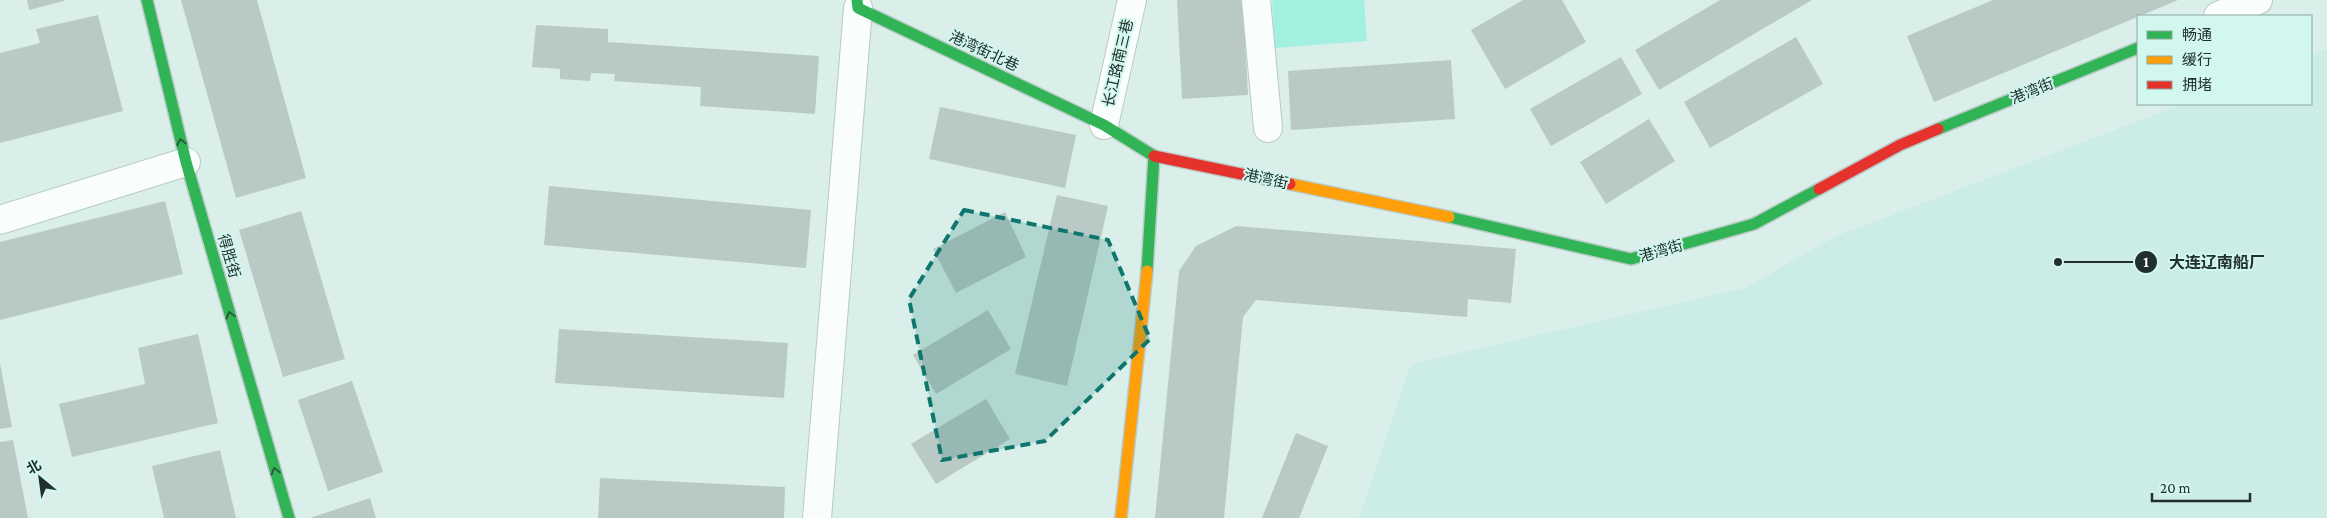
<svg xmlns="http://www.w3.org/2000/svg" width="2327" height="518" viewBox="0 0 2327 518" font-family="'Crimson Pro','Noto Sans SC',serif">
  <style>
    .built { fill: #cbede5 }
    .green { fill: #a2f0e0 }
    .building { fill: #b9cac6 }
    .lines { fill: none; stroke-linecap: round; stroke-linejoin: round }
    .street-casing { stroke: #bacac6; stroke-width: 30 }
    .fast-casing { stroke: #bacac6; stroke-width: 14 }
    .slow-casing { stroke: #bacac6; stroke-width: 14 }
    .jam-casing { stroke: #bacac6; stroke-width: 14 }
    .street { stroke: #f9fdfc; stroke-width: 28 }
    .fast { stroke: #30b455; stroke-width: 11 }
    .slow { stroke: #ff9f0a; stroke-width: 11 }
    .jam { stroke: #e5322d; stroke-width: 11 }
    .oneway { stroke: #275e3b }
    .marked { fill: #0f766e; fill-opacity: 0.2; stroke: #0f766e; stroke-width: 4; stroke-dasharray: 10 6; stroke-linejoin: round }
    .labels { text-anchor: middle; stroke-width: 4; stroke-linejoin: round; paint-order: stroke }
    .street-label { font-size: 15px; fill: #22302d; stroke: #d2f7ee }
    .leader { fill: none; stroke: #22302d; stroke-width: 2 }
    .callout-dot { fill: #22302d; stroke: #d2f7ee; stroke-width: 2 }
    .mark-label { font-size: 15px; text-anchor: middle; font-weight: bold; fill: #fff }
    .callout-label { font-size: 16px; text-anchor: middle; font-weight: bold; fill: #22302d; stroke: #d2f7ee; stroke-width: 4; stroke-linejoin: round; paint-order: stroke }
  </style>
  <rect width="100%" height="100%" fill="#daefea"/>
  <polygon class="built" points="2327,49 2327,518 1359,518 1411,364 1745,288 1834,237 2183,104 2311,104 2311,55"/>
  <polygon class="green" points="1272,0 1364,0 1367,41 1275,48"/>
  <g class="building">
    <polygon points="27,0 64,0 64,1 29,10"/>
    <polygon points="181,0 257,0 306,178 236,198"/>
    <polygon points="1177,0 1243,0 1248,95 1182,99"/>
    <polygon points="1523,0 1562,0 1586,42 1505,89 1471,30"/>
    <polygon points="1720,0 1812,0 1659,90 1635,50"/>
    <polygon points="1993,0 2178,0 1934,102 1907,36"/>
    <polygon points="98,15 123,111 0,143 0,53 40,43 36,29"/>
    <polygon points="536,25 608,29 608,42 819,56 815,114 700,106 701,87 614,81 615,74 591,73 590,81 560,79 560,69 532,67"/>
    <polygon points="1796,37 1823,84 1710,148 1684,102"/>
    <polygon points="1621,57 1642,94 1551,146 1530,109"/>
    <polygon points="1451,60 1455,119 1291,130 1288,71"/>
    <polygon points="940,107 1076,135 1065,188 929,159"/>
    <polygon points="1649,119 1675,161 1606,204 1580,162"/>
    <polygon points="549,186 811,210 806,268 544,245"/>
    <polygon points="1057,195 1108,206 1067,386 1015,374"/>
    <polygon points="165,201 183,274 0,320 0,242"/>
    <polygon points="301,211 345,359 283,377 239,230"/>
    <polygon points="1005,212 1026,257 956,293 933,249"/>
    <polygon points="1236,226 1516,249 1511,303 1468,299 1467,317 1256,300 1243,317 1224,518 1155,518 1179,271 1196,246"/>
    <polygon points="988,310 1011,349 936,394 913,355"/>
    <polygon points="559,329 788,343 784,398 555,383"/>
    <polygon points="198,334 218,423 72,457 59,404 145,384 138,348"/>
    <polygon points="0,363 12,427 0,429"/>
    <polygon points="352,381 383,472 328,491 298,400"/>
    <polygon points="986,399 1010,439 936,484 911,444"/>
    <polygon points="1296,433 1328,446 1299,518 1262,518"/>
    <polygon points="13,440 28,518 0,518 0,442"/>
    <polygon points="220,450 236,518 164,518 152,466"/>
    <polygon points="600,478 785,487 784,518 598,518"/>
    <polygon points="370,498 376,518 310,518"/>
  </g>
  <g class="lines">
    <g class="street-casing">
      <g id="street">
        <polyline points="1256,0 1268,128"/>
        <polyline points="2218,16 2258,0"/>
        <polyline points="1104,125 1132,0"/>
        <polyline points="0,220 186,162"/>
        <polyline points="817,518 858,8"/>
      </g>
    </g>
    <g class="fast-casing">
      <g id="fast">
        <polyline points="147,0 186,162 289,518"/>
        <polyline points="857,0 858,8 1104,125 1154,156 1147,271"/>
        <polyline points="1938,129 2138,48"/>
        <polyline points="1449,217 1631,259 1754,224 1819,189"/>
      </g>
    </g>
    <g class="slow-casing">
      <g id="slow">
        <polyline points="1290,184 1449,217"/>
        <polyline points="1121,518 1147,271"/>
      </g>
    </g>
    <g class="jam-casing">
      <g id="jam">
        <polyline points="1154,156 1290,184"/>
        <polyline points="1819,189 1900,145 1938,129"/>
      </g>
    </g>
    <use href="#street" class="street"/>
    <use href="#fast" class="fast"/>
    <use href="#slow" class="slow"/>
    <use href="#jam" class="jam"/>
  </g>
  <defs><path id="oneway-chevron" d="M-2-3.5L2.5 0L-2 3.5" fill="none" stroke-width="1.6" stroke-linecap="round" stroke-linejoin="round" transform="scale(1.25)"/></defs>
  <g class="oneway">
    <use href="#oneway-chevron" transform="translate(181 142) rotate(-103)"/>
    <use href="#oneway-chevron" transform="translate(230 315) rotate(-106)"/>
    <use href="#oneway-chevron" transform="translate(275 471) rotate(-106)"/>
  </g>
  <path class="marked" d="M 964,210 L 1108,240 L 1150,339 L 1045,441 L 942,460 L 909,299 Z"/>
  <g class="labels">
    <g class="street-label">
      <text transform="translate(984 51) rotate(25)" y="5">港湾街北巷</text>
      <text transform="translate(1118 63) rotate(-77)" y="5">长江路南三巷</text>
      <text transform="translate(2032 91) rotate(-22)" y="5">港湾街</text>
      <text transform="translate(1266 179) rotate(12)" y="5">港湾街</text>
      <text transform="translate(1661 251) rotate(-16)" y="5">港湾街</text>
      <text transform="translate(229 256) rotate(74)" y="5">得胜街</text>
    </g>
  </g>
  <path class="leader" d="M2058 262L2146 262"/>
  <g class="callout-dot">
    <circle cx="2058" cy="262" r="5"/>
    <circle cx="2146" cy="262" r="12"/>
  </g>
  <g class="mark-label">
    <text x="2146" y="267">1</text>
  </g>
  <g class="callout-label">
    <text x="2217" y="268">大连辽南船厂</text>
  </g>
  <rect x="2137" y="15" width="175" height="90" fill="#d2f7ee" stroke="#8ca7a1"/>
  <rect x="2147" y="31" width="25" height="8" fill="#30b455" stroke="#8ca7a1"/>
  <text x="2182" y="40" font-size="15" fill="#22302d">畅通</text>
  <rect x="2147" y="56" width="25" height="8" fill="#ff9f0a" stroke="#8ca7a1"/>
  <text x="2182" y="65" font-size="15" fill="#22302d">缓行</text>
  <rect x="2147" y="81" width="25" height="8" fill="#e5322d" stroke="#8ca7a1"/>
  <text x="2182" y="90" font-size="15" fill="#22302d">拥堵</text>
  <g transform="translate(40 478) rotate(331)" stroke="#d2f7ee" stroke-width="4" paint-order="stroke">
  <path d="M0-4L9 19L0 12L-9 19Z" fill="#22302d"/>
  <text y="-8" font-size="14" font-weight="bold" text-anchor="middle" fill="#22302d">北</text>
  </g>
  <path d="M2152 493v8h98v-8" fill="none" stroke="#22302d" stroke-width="2.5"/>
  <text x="2160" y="493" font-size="15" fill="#22302d" stroke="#d2f7ee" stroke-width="4" paint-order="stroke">20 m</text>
</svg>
